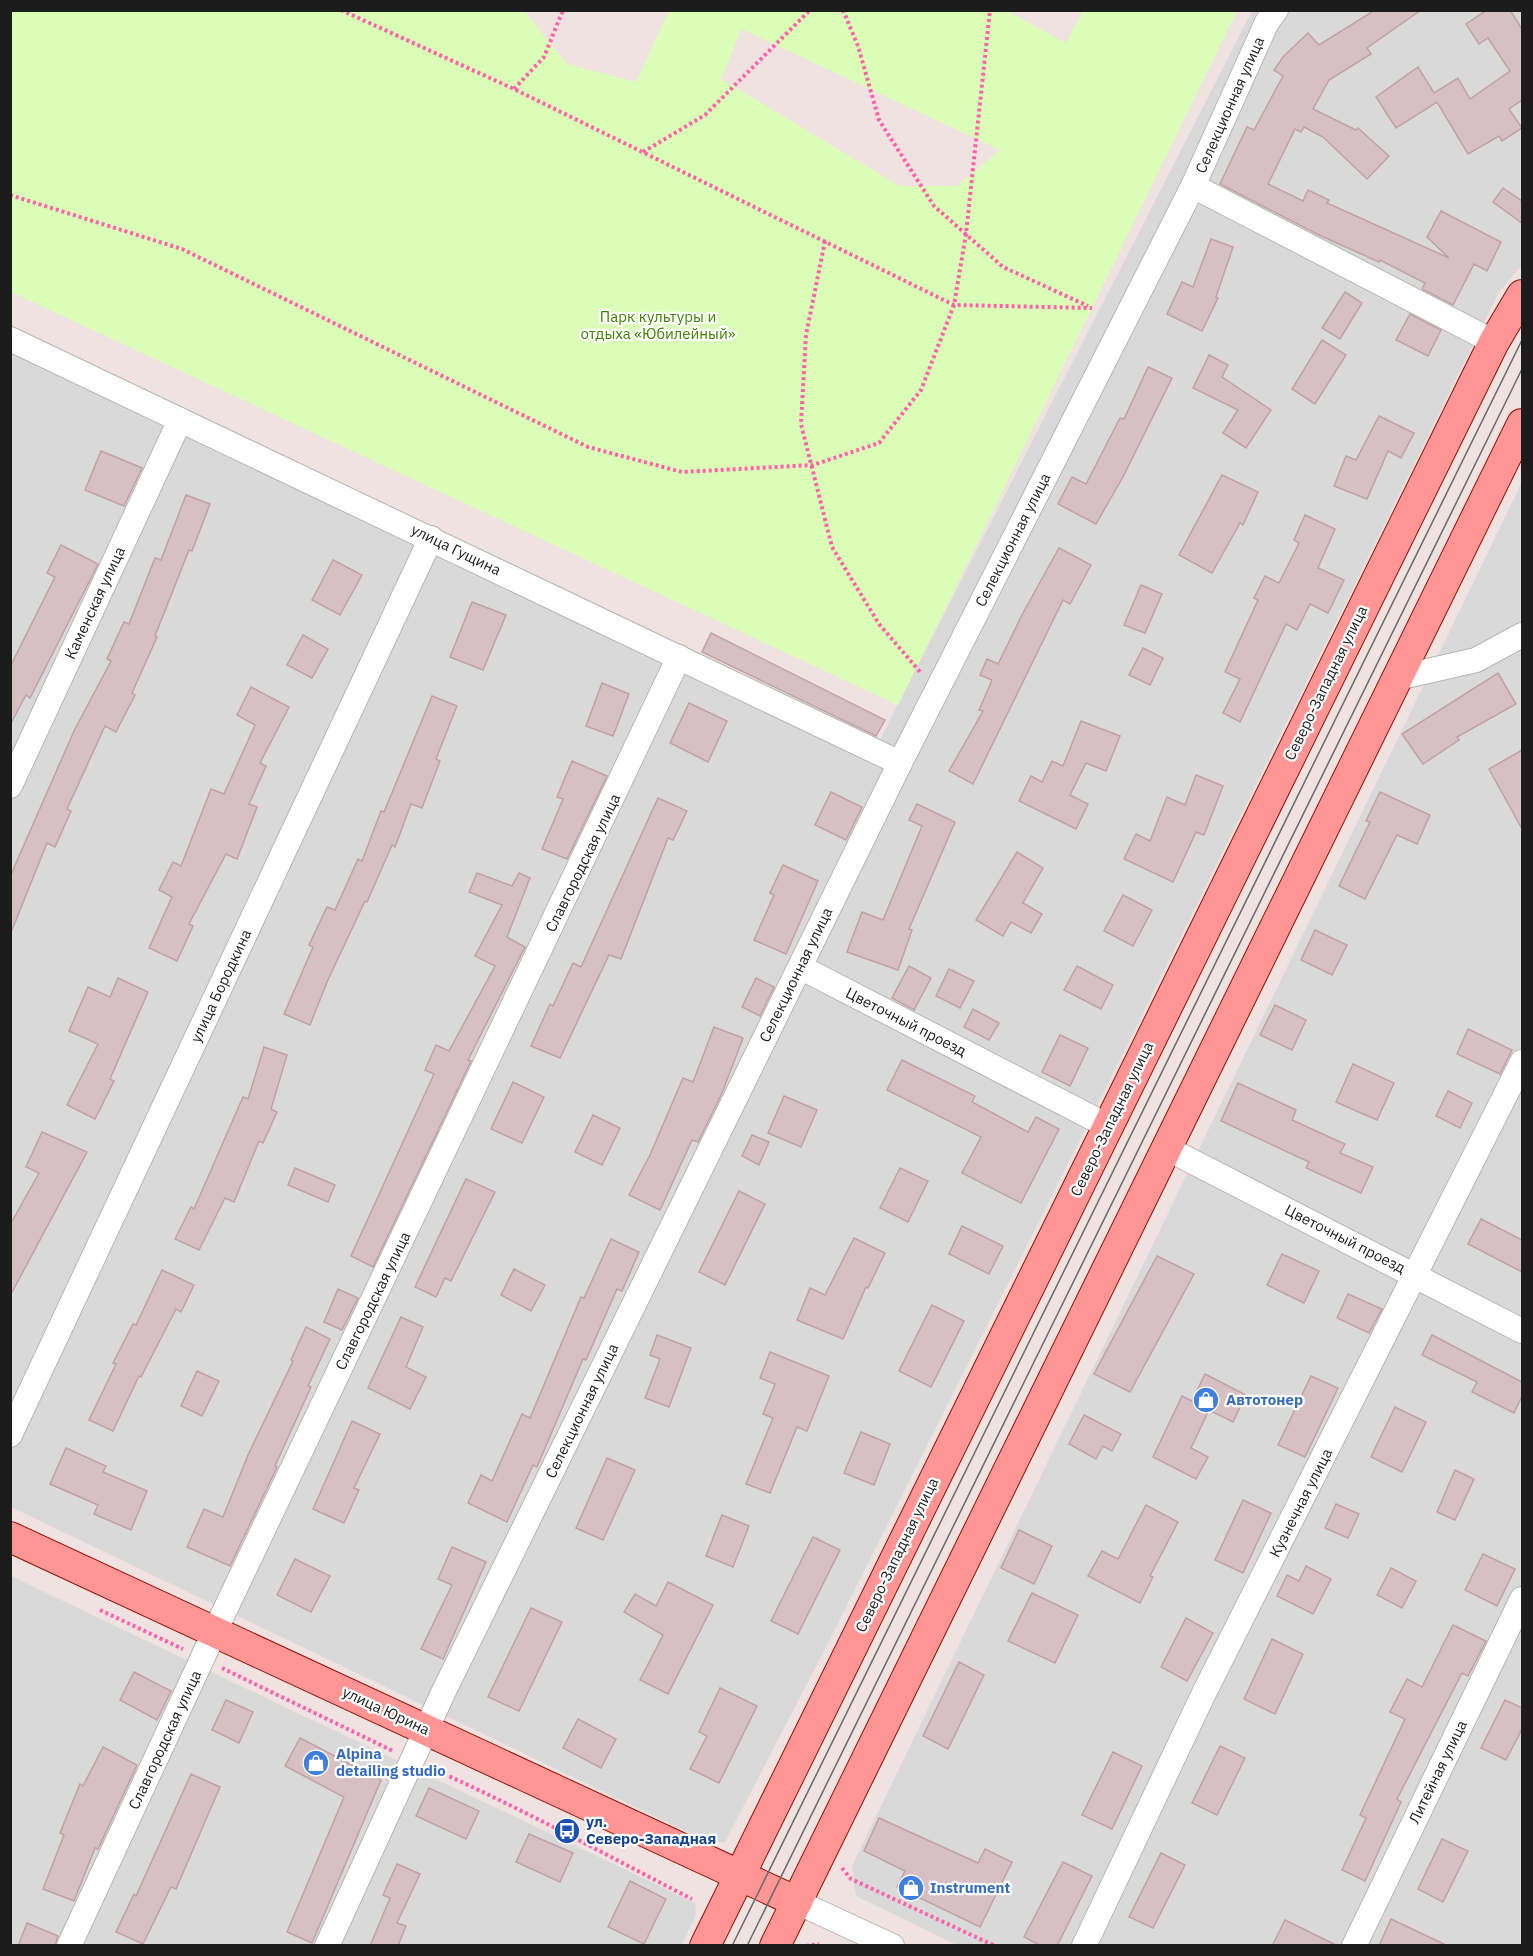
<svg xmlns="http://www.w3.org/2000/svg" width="1533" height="1956" viewBox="0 0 1533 1956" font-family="'IBM Plex Sans',sans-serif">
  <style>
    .residential { fill: #dad9d9 }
    .park { fill: #dafeb7; fill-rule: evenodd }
    .building { fill: #d6c0c3; stroke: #c1a1a5; stroke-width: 1.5 }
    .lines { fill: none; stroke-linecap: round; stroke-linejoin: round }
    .minor-casing { stroke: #b5b5b5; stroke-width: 26 }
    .major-casing { stroke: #941000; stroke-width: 32 }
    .path { stroke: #ff61aa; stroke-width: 4; stroke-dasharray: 3 3; stroke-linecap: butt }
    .minor { stroke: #fff; stroke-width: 24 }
    .major { stroke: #ff9595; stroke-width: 30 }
    .tram { stroke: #6a6a6a; stroke-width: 1.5 }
    .labels { text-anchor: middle; stroke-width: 4.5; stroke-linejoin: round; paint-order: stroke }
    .street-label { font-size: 15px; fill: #1c1c1c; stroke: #fff }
    .park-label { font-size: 15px; fill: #3f8301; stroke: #fff }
    .shop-label { font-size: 15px; font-weight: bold; fill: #366cbe; stroke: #fff; text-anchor: start }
    .transit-label { font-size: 15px; font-weight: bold; fill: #164399; stroke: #fff; text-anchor: start }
  </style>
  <rect width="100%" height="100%" fill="#efe2e0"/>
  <g class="residential">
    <polygon points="1252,11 1522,11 1522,265 1499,292 1122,1056 825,1649 725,1842 710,1843 11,1507 10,352 870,759"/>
    <polygon points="1522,482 1522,1945 957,1945 856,1896 852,1866"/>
    <polygon points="11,1576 695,1903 696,1915 681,1946 11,1946"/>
  </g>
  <path class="park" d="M 11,10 L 524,11 L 567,64 L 636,82 L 669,11 L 1007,11 L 1066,43 L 1083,11 L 1237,11 L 898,705 L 11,292 ZM 741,30 L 742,29 L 1000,150 L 957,186 L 899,186 L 721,79 Z"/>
  <g class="building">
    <polygon points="1375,10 1421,10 1367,48 1371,54 1329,80 1313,109 1356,130 1358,128 1389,156 1367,179 1323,137 1304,127 1301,132 1295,129 1268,184 1303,201 1308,190 1329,200 1327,203 1449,258 1427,237 1441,211 1501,242 1487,271 1474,264 1453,305 1422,289 1425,283 1380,260 1379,262 1319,235 1220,184 1247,127 1254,130 1283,76 1274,70 1283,57 1308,33 1319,45"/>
    <polygon points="1487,10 1510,10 1522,29 1522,100 1509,109 1522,128 1502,141 1499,136 1468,154 1437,102 1396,128 1376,97 1418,67 1434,93 1458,78 1470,99 1510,71 1488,38 1479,44 1466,24"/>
    <polygon points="1503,188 1522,201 1522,223 1493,202"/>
    <polygon points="1211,239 1233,247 1216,297 1218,298 1202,331 1167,314 1182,282 1193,287"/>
    <polygon points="1345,292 1362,303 1340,339 1322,328"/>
    <polygon points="1410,314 1441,330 1428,356 1396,340"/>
    <polygon points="1322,340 1346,355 1315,404 1292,389"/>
    <polygon points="1209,355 1228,365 1222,377 1271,410 1246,448 1223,433 1238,410 1193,388"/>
    <polygon points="1148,367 1172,378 1124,475 1096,524 1058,504 1072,477 1086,484 1120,418 1124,419"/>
    <polygon points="1379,416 1414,433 1401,458 1388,451 1367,499 1334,486 1346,456 1356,460"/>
    <polygon points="101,451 142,468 124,506 85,490"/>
    <polygon points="1222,475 1258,492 1243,525 1240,523 1212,573 1179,555"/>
    <polygon points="186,495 210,504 192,551 189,550 155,636 157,637 132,693 135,695 116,732 105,726 67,809 71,811 55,847 47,843 10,935 10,878 16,863 74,731 111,661 107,659 124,622 129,624 155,558 161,560"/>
    <polygon points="1305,515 1335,529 1318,568 1344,580 1328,613 1310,604 1297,630 1286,624 1240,722 1223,713 1240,679 1225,672 1258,600 1254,598 1265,576 1279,583 1299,543 1294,540"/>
    <polygon points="61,545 98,564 30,698 26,695 10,725 10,667 55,577 47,573"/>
    <polygon points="1059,548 1091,565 1070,604 1063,600 973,784 949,771 983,711 979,710 992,680 980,675 987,659 998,664 1023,613"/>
    <polygon points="333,560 362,575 340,615 312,600"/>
    <polygon points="1141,585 1162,594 1145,633 1124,625"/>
    <polygon points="472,602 506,615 483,670 450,657"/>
    <polygon points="711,633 885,720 876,736 702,652"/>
    <polygon points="303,635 328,649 312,678 287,665"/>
    <polygon points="1143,648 1163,658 1150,685 1129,675"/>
    <polygon points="1498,673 1516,704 1457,737 1459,740 1423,764 1402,734"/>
    <polygon points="602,683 629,694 613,736 586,726"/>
    <polygon points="251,687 289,707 260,763 266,766 249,804 257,807 237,859 226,854 189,924 193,926 177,961 149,948 172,897 159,890 173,862 181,866 211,789 224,794 255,725 237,715"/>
    <polygon points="432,696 457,706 436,759 440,761 422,808 411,804 395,847 392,845 367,902 365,901 327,982 310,1025 284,1014 313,947 309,945 327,907 335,910 358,859 362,861 381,811 384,812"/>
    <polygon points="689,703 727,721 708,762 670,743"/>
    <polygon points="1081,721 1120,736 1106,771 1086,763 1070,795 1088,804 1076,829 1019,801 1031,776 1042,782 1052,761 1063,766"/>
    <polygon points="1522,750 1522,829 1489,769"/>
    <polygon points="572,761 607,776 567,859 542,849 563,799 557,797"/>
    <polygon points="1196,775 1223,786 1204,835 1196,832 1173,882 1124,859 1136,834 1150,841 1167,797 1185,805"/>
    <polygon points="831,792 862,807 846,840 815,825"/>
    <polygon points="1380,792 1430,815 1417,844 1397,835 1365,899 1339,886 1370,822 1366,821"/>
    <polygon points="658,798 687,811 673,840 668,838 621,959 609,955 560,1058 531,1046 550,1004 553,1006 573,963 581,967"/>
    <polygon points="917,804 955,822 909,929 912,930 898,970 847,952 862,912 883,920 922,826 909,820"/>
    <polygon points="1017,852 1043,868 1023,903 1042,914 1031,933 1011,922 1003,936 976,920"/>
    <polygon points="783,865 818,881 786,954 754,940 774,895 770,893"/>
    <polygon points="477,873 512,886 519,873 530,878 507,937 525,947 468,1060 471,1061 373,1267 351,1256 434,1074 425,1070 436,1045 449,1051 495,966 475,956 502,905 469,892"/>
    <polygon points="1123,895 1152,910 1133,946 1104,931"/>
    <polygon points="1315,930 1347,945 1332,975 1301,960"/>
    <polygon points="909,966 931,978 914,1010 892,998"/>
    <polygon points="1077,966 1113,985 1101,1009 1064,990"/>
    <polygon points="949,969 974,981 960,1008 936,996"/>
    <polygon points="118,978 148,992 110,1079 114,1081 95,1119 67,1105 98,1044 69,1031 88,987 110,997"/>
    <polygon points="756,978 774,987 760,1016 742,1007"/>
    <polygon points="1275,1005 1306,1020 1292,1050 1260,1035"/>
    <polygon points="973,1009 999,1023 989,1040 964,1027"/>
    <polygon points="714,1027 743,1038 722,1093 698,1142 692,1140 660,1210 629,1195 650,1155 683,1078 693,1082"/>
    <polygon points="1468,1029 1512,1050 1500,1074 1457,1054"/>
    <polygon points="1060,1035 1088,1048 1070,1086 1042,1072"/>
    <polygon points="264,1047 287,1055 271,1109 277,1112 263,1143 259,1141 234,1202 225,1198 199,1250 175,1239 191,1207 194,1209 243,1097 248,1099"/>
    <polygon points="902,1060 975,1096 972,1102 1028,1132 1036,1117 1059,1129 1021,1203 962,1173 981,1137 887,1090"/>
    <polygon points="1353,1064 1394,1083 1377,1120 1336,1102"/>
    <polygon points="513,1082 544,1097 522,1143 491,1129"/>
    <polygon points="1238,1083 1296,1110 1292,1120 1345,1144 1340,1153 1373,1167 1361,1193 1306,1168 1309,1162 1221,1121"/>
    <polygon points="1448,1091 1472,1103 1460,1128 1436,1116"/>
    <polygon points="784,1096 817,1110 801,1147 768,1133"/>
    <polygon points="593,1115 620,1128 602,1165 575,1152"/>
    <polygon points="42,1132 87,1152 10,1296 10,1225 39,1173 26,1167"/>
    <polygon points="752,1135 769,1142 759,1165 742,1156"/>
    <polygon points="295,1168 335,1185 328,1202 288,1185"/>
    <polygon points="900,1168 928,1181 908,1222 880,1208"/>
    <polygon points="466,1179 495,1192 451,1281 445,1278 436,1297 415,1287"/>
    <polygon points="739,1191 765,1204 725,1285 699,1272"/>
    <polygon points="1481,1219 1522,1240 1522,1272 1468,1244"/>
    <polygon points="962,1226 1003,1246 989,1274 949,1254"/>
    <polygon points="854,1238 885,1253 868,1288 866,1287 843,1339 797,1320 810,1288 825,1295"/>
    <polygon points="611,1239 639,1252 622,1291 617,1289 586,1360 583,1359 537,1467 533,1465 507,1522 468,1503 481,1475 492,1481 522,1414 530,1418 581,1297 584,1298"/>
    <polygon points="1282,1254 1319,1271 1304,1303 1267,1285"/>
    <polygon points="1157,1256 1194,1274 1130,1392 1094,1374"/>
    <polygon points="514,1269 545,1285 531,1311 501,1295"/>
    <polygon points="162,1270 194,1285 181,1312 176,1309 141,1377 139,1376 113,1431 89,1420 116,1364 113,1363 133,1324 136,1325"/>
    <polygon points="338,1289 358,1298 342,1330 324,1322"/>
    <polygon points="1348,1294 1382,1309 1369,1333 1337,1318"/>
    <polygon points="932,1305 964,1321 931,1387 899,1371"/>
    <polygon points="401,1317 423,1327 406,1367 426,1377 410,1409 368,1388"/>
    <polygon points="306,1327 330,1339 308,1386 311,1387 275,1466 277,1467 230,1566 187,1547 204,1509 223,1517 248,1455 293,1361 291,1360"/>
    <polygon points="657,1335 691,1348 669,1407 645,1398 660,1359 650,1355"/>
    <polygon points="1432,1335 1522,1382 1522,1396 1514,1413 1472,1392 1477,1382 1422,1355"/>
    <polygon points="770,1352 829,1376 807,1431 797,1427 770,1493 746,1484 773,1418 763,1414 775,1384 760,1378"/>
    <polygon points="197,1371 219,1381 202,1416 181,1406"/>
    <polygon points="1205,1374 1246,1395 1233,1422 1209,1410 1191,1448 1208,1457 1196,1479 1153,1457 1182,1396 1192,1401"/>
    <polygon points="1311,1376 1338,1388 1305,1457 1278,1445"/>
    <polygon points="1395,1407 1426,1422 1402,1472 1371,1457"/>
    <polygon points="1084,1415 1121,1434 1112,1451 1103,1446 1096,1459 1069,1444"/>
    <polygon points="352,1421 380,1434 354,1488 359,1490 344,1523 313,1509"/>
    <polygon points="861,1432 890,1444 874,1485 844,1473"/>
    <polygon points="66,1448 106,1466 103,1472 147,1491 131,1530 94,1514 98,1505 50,1484"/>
    <polygon points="607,1458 635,1470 603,1540 576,1528"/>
    <polygon points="1455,1470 1474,1479 1455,1520 1437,1512"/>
    <polygon points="1243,1500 1271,1513 1243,1573 1215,1560"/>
    <polygon points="1336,1504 1359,1514 1348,1538 1325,1528"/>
    <polygon points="1146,1505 1178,1522 1150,1576 1153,1577 1140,1603 1088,1576 1102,1551 1118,1559"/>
    <polygon points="722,1515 749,1526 733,1567 706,1556"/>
    <polygon points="1019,1530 1052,1546 1034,1584 1001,1568"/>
    <polygon points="813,1537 840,1550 798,1634 771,1621"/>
    <polygon points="452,1547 486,1562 443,1659 421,1649 452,1585 438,1579"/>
    <polygon points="1483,1554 1515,1569 1497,1606 1465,1590"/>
    <polygon points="295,1559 330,1576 311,1612 277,1595"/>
    <polygon points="1306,1566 1331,1579 1313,1614 1277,1596 1287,1575 1299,1581"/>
    <polygon points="1391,1568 1416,1581 1402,1608 1377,1595"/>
    <polygon points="668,1582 713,1605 668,1694 640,1680 663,1635 624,1612 635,1594 656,1606"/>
    <polygon points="1032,1593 1078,1615 1055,1663 1008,1641"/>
    <polygon points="531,1608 562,1622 519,1711 488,1697"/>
    <polygon points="1186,1618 1213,1633 1187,1681 1161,1667"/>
    <polygon points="1453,1625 1486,1641 1468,1676 1462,1673 1397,1799 1401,1802 1365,1881 1342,1870 1366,1818 1360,1815 1405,1719 1390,1712 1407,1679 1422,1687"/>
    <polygon points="1272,1639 1303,1654 1275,1714 1244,1699"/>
    <polygon points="959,1662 984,1675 948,1749 923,1736"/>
    <polygon points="134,1672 171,1691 157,1720 120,1700"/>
    <polygon points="720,1688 757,1706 719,1783 690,1769 707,1736 699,1732"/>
    <polygon points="226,1700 253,1712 239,1743 212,1730"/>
    <polygon points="1505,1700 1522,1708 1522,1729 1506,1760 1481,1748"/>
    <polygon points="578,1719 616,1739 601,1768 563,1748"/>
    <polygon points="300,1738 381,1780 312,1943 287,1932 344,1797 285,1766"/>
    <polygon points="1220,1746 1245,1758 1217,1815 1192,1803"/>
    <polygon points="103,1747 137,1765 98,1849 95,1848 74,1901 43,1889 64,1835 60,1833 80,1784 83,1786"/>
    <polygon points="1113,1752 1142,1766 1112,1829 1082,1815"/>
    <polygon points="191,1774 220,1787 176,1889 171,1887 143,1944 116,1932 134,1894 136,1896"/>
    <polygon points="429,1788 479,1811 466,1839 416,1816"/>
    <polygon points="879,1818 978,1863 985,1849 1012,1862 980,1927 897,1887 905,1871 864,1851"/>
    <polygon points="529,1834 573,1853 560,1882 516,1862"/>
    <polygon points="1442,1839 1468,1851 1443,1902 1418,1889"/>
    <polygon points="1161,1853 1185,1865 1153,1928 1129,1917"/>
    <polygon points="1063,1862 1092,1876 1057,1946 1041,1946 1024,1937"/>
    <polygon points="397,1864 420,1874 397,1923 406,1926 398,1946 370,1946 390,1898 383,1895"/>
    <polygon points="630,1881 666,1899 644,1944 608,1927"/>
    <polygon points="1391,1919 1448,1946 1379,1946"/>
    <polygon points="1285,1920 1338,1946 1272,1946"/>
    <polygon points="27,1923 58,1936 55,1946 18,1946"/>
  </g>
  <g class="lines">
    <g class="minor-casing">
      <g id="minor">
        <polyline points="1193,186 1494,342"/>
        <polyline points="10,339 900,763"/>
        <polyline points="1397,678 1476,660 1522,635"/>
        <polyline points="10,786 180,420"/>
        <polyline points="800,967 1108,1126"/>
        <polyline points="1166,1148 1522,1331"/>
        <polyline points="10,1435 431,538"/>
        <polyline points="797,1902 892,1946"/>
        <polyline points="69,1946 215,1631 679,657"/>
        <polyline points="327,1946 443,1693 900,763 1193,186 1267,22 1276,10"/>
        <polyline points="1084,1946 1203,1695 1522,1062"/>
        <polyline points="1354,1946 1522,1599"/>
      </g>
    </g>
    <g class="major-casing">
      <g id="major">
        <polyline points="10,1537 797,1902"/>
        <polyline points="705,1946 1494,342 1522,295"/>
        <polyline points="775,1946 1522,424"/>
      </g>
    </g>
    <g class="path">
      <polyline points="341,10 514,89 954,305 1092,308"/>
      <polyline points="843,10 858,46 879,120 934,206 1003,267 1088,306"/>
      <polyline points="514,89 544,57 563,10"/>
      <polyline points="643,152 705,115 810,10"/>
      <polyline points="10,195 182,249 588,447 682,472 813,465 879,443 921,390 954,305 966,234 990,10"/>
      <polyline points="825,241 806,335 801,424 832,547 879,624 921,673"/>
      <polyline points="100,1610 183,1649"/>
      <polyline points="222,1668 393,1751"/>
      <path d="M 433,1769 C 521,1808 606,1855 692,1899"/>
      <polyline points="842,1868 851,1879 995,1946"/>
      <polyline points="806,1946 819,1944"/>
    </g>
    <use href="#minor" class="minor"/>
    <use href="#major" class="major"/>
    <g class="tram">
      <polyline points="732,1946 1522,340"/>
      <polyline points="747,1946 1522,369"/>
    </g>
  </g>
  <defs>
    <g id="shop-disc" transform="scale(1.35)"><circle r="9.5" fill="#3f7fe0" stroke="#fff"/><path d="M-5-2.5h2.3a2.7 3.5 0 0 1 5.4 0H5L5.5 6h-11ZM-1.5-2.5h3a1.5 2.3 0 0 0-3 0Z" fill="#fff"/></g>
    <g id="bus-disc" transform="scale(1.35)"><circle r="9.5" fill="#1a4fb4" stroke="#fff"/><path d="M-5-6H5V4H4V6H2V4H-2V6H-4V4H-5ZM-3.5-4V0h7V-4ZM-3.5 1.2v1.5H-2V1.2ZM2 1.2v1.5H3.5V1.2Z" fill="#fff"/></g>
  </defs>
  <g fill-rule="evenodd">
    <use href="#shop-disc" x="1206" y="1400"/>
    <use href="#shop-disc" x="316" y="1763"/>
    <use href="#bus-disc" x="567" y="1831"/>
    <use href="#shop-disc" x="911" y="1888"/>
  </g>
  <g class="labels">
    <g class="street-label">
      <text transform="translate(1230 105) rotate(-66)" y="5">Селекционная улица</text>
      <text transform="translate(1013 540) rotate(-63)" y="5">Селекционная улица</text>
      <text transform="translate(456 550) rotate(26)" y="5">улица Гущина</text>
      <text transform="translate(95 603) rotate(-65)" y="5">Каменская улица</text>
      <text transform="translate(1326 683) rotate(-64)" y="5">Северо-Западная улица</text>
      <text transform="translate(583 863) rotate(-64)" y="5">Славгородская улица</text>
      <text transform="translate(796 975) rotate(-64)" y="5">Селекционная улица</text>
      <text transform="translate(221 986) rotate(-65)" y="5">улица Бородкина</text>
      <text transform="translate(906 1022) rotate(27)" y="5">Цветочный проезд</text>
      <text transform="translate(1112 1119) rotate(-64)" y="5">Северо-Западная улица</text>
      <text transform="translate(1345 1239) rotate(27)" y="5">Цветочный проезд</text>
      <text transform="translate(373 1301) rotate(-64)" y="5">Славгородская улица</text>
      <text transform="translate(582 1411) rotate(-64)" y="5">Селекционная улица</text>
      <text transform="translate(1301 1503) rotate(-63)" y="5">Кузнечная улица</text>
      <text transform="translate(897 1555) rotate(-64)" y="5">Северо-Западная улица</text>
      <text transform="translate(386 1711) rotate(25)" y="5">улица Юрина</text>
      <text transform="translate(165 1740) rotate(-65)" y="5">Славгородская улица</text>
      <text transform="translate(1438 1772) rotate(-64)" y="5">Литейная улица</text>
    </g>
    <g class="park-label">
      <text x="658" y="322">Парк культуры и<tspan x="658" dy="17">отдыха «Юбилейный»</tspan></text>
    </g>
    <g class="shop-label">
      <text x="1226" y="1405">Автотонер</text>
      <text x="336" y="1759">Alpina<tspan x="336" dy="17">detailing studio</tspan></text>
      <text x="930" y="1893">Instrument</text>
    </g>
    <g class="transit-label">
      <text x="586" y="1827">ул.<tspan x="586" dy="17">Северо-Западная</tspan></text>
    </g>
  </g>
  <rect width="1533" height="1956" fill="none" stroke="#1c1c1c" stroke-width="24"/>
</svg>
